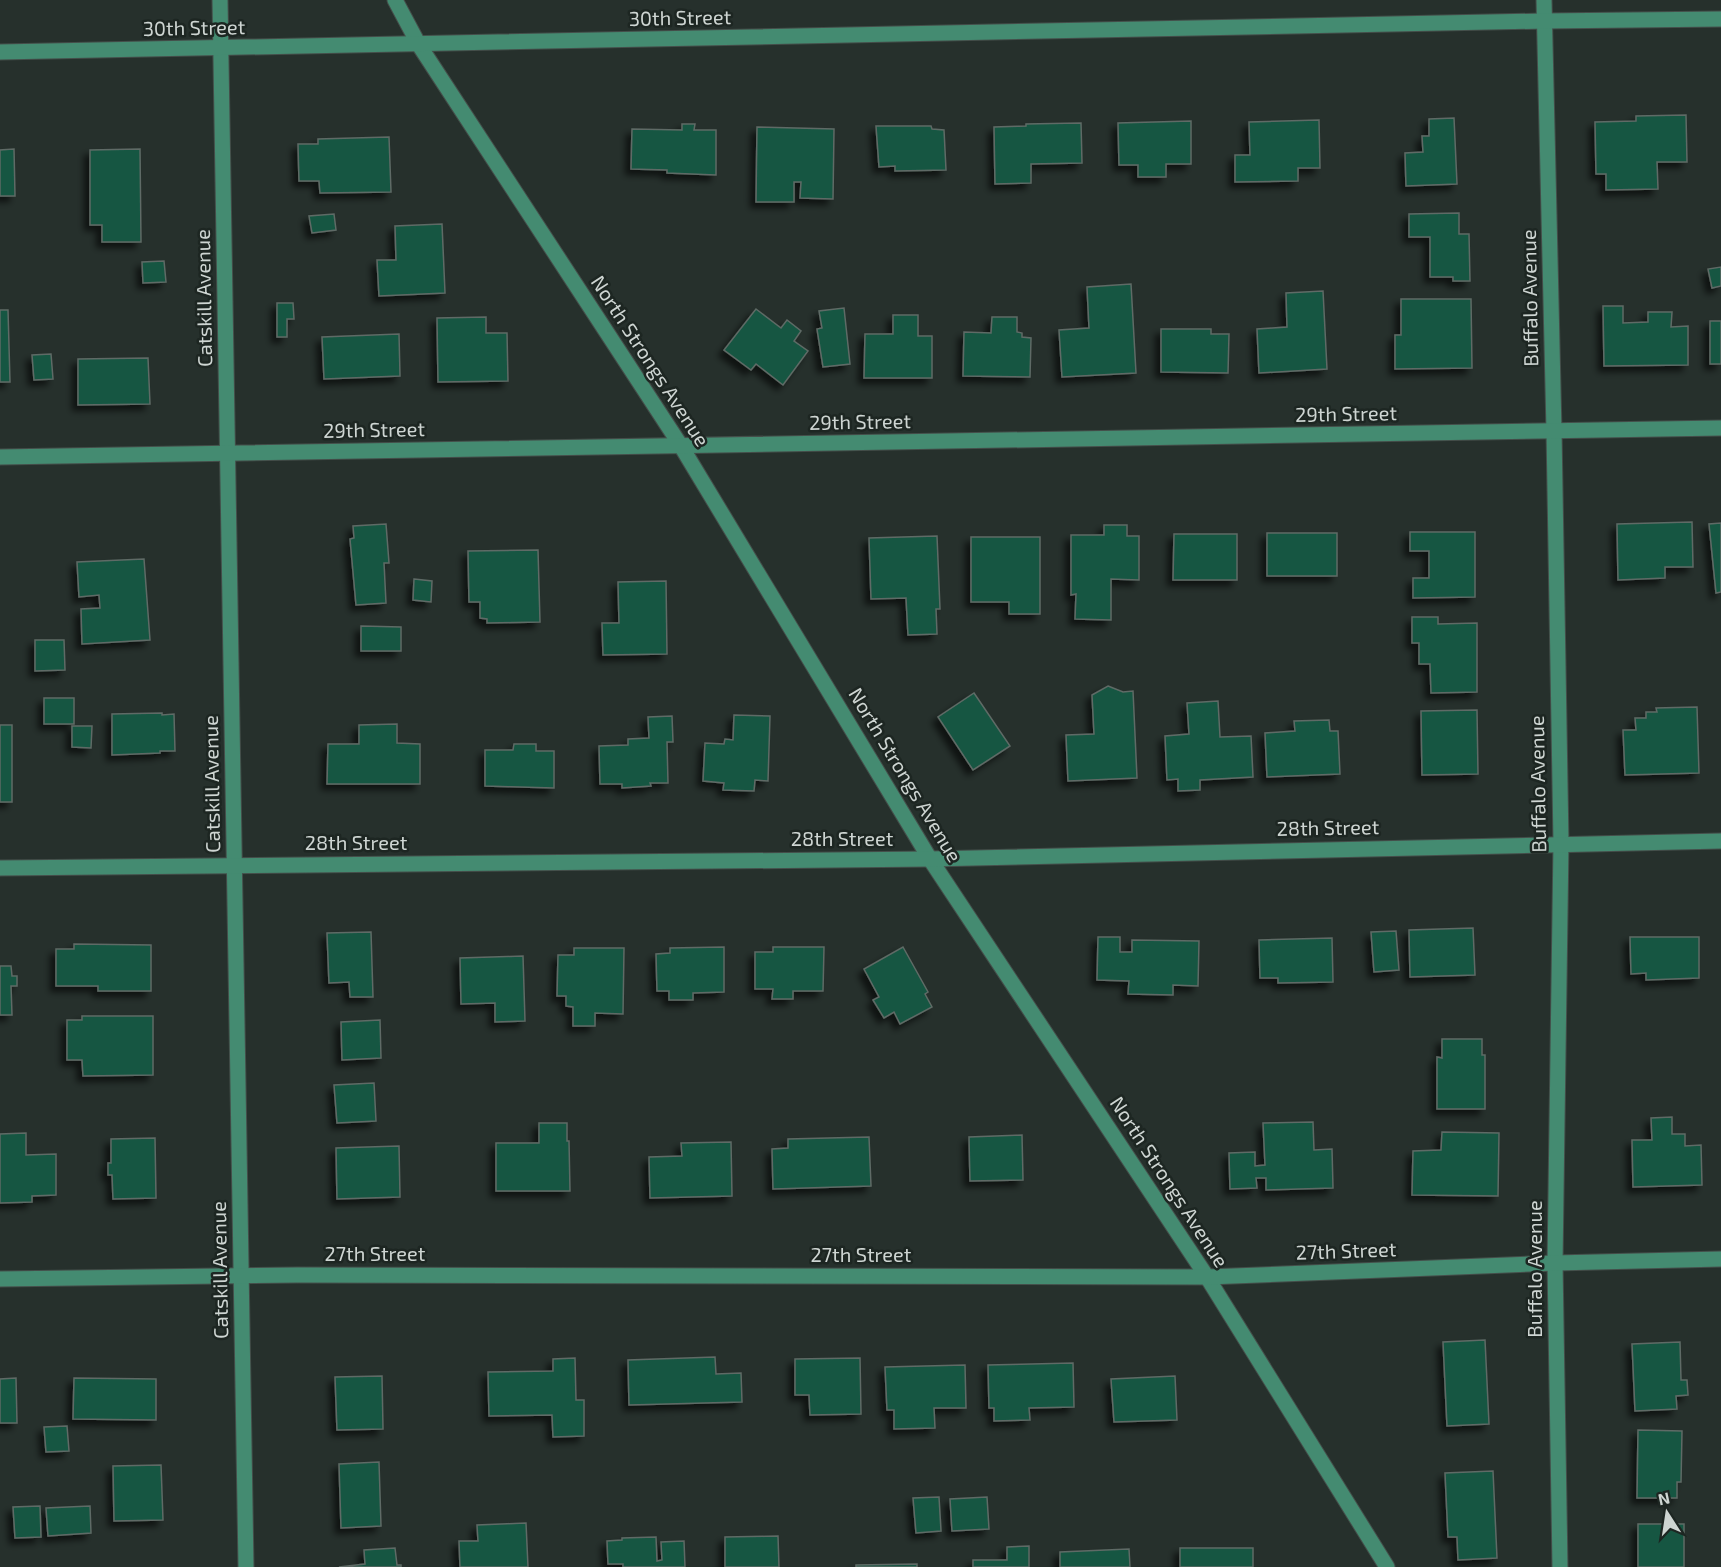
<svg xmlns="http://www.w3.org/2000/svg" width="1721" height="1567" viewBox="0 0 1721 1567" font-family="'Exo 2',sans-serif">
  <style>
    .building { fill: #145742; stroke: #5f6b66; stroke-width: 1.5; filter: url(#shadow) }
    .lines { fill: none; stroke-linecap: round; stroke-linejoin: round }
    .minor-casing { stroke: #444e4a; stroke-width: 17 }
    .minor { stroke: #448b71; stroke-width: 15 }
    .labels { text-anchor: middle; stroke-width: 5; stroke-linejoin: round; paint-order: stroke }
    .street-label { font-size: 20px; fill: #ced5d2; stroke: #1d2622 }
  </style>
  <defs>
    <filter id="shadow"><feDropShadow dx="-5.5" dy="5.5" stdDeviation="3" flood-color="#0009"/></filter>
  </defs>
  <rect width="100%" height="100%" fill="#26302c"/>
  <g class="building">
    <polygon points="1686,115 1687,162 1657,162 1658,189 1606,190 1606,174 1596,174 1595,122 1636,121 1636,116"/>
    <polygon points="1454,118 1457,184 1406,186 1405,153 1423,152 1422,136 1429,136 1429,119"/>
    <polygon points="1319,120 1320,168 1298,168 1298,181 1235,182 1235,155 1250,155 1249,122"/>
    <polygon points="1191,121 1191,164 1166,164 1166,177 1138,177 1138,165 1119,165 1118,123"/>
    <polygon points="1081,123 1082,163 1031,164 1031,183 995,184 994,127 1026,126 1026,124"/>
    <polygon points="682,124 695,124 694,130 716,130 716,175 667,173 667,170 631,169 632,129 682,130"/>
    <polygon points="876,126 931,126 932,129 944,130 946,170 895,171 895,166 879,167"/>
    <polygon points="757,127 834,129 833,199 800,198 801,182 794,182 794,202 756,202"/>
    <polygon points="389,137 391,192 320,193 319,181 299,181 298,144 318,144 318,139"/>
    <polygon points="14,149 15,196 0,196 0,150"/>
    <polygon points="140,149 141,242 102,242 102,225 90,225 90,150"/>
    <polygon points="1459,213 1459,234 1469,234 1470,281 1453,281 1453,277 1430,277 1430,237 1409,237 1409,214"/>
    <polygon points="334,214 336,230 312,233 309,216"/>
    <polygon points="442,224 445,293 379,296 377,260 396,260 395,226"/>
    <polygon points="164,261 166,282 143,283 142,262"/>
    <polygon points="1721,267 1721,286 1712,288 1708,269"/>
    <polygon points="1131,284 1136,373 1062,377 1059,330 1089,328 1087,287"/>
    <polygon points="1323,291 1327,369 1259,373 1257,329 1287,327 1286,293"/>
    <polygon points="1401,299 1471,299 1472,368 1395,369 1395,335 1401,335"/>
    <polygon points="277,303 293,303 294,319 287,319 287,337 277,337"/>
    <polygon points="1603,306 1623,306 1623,323 1648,322 1648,312 1672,312 1671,327 1688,326 1688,365 1604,366"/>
    <polygon points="844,308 850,364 823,367 817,329 822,328 819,311"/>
    <polygon points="756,309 781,328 787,320 801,331 794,341 808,351 783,385 756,364 751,370 724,350"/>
    <polygon points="0,310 8,310 10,382 0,382"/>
    <polygon points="893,315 918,315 918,336 932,336 932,378 864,378 865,334 893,334"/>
    <polygon points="486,317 486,333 507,333 508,381 438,382 437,318"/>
    <polygon points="992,317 1017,317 1017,332 1022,333 1022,337 1031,338 1030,377 963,376 964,332 991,333"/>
    <rect x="1710" y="321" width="11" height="43"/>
    <polygon points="1161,329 1211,329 1211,334 1229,334 1228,373 1161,372"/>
    <polygon points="399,334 400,376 324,379 322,337"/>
    <polygon points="51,354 53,379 34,380 32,355"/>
    <polygon points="148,358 150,404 78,405 78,359"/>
    <polygon points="1692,522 1693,567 1665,567 1665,578 1618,580 1617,524"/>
    <polygon points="1721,523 1721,592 1716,593 1709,524"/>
    <polygon points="386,524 389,563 384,563 386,603 356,605 350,539 354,538 353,526"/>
    <polygon points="1104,525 1127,525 1127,536 1139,536 1139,580 1111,579 1111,620 1075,619 1076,594 1071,595 1071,535 1104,535"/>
    <polygon points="1410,532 1475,532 1475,597 1413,598 1413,578 1429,578 1429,551 1410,551"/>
    <rect x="1267" y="533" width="70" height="43"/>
    <polygon points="1174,534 1237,534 1237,580 1173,580"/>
    <polygon points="937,536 940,609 936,609 937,634 908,635 906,598 871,599 869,538"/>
    <polygon points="971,537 1040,537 1040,614 1009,614 1009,602 971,602"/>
    <polygon points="538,550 540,622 487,623 487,619 480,618 480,602 469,602 468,551"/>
    <polygon points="144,559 150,640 82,644 81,609 100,608 99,595 79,597 77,562"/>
    <polygon points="414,579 432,581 431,602 413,600"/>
    <polygon points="666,581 667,654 603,655 602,623 619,623 618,582"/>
    <polygon points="1412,617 1438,617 1438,624 1477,623 1477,692 1431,693 1430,664 1419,664 1419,643 1412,643"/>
    <polygon points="361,626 401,627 401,651 361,651"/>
    <polygon points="35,640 64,640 65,670 35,671"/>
    <polygon points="1108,686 1123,692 1133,691 1137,778 1068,781 1066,735 1094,734 1092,695"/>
    <polygon points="974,693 1010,746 973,770 938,717"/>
    <rect x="44" y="698" width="30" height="26"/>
    <polygon points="1218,701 1220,737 1251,736 1253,777 1200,780 1200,790 1178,791 1178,779 1167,780 1165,736 1189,734 1187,703"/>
    <polygon points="1697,707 1699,773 1625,775 1623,730 1636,730 1635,718 1646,718 1646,712 1657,712 1656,708"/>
    <polygon points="1477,710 1478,774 1422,775 1421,711"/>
    <polygon points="162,713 162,715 174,714 175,751 160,751 160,753 112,755 112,714"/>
    <polygon points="734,715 770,716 768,781 755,780 754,791 723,790 724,783 703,781 705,743 724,744 725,739 733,740"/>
    <polygon points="672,716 673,742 667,742 668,783 650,783 651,786 622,788 622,784 600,784 599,746 628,745 628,739 649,738 648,717"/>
    <polygon points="1329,720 1330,731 1338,731 1340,774 1267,777 1265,733 1295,731 1294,721"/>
    <polygon points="397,724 397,743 420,744 420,784 327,784 328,744 359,744 359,725"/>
    <rect x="0" y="725" width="12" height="77"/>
    <polygon points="72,726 92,726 91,748 72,747"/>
    <polygon points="514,744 536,744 536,751 554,751 554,788 485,786 485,750 513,750"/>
    <polygon points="1473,928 1475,975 1410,977 1409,930"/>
    <polygon points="1396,931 1399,970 1374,972 1371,932"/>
    <polygon points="371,932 373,997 350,997 349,982 329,983 327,933"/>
    <polygon points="1098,937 1120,937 1120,952 1132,952 1132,940 1199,941 1198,986 1173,985 1173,995 1128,994 1129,981 1097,980"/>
    <polygon points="1630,937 1699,937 1699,978 1646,980 1646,973 1631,974"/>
    <polygon points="1332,938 1333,982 1278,983 1278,978 1260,978 1259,940"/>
    <polygon points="74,944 151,945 151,991 98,991 98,986 56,986 56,949 74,949"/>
    <polygon points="724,947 724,992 693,993 693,1000 669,1000 669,991 657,991 656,954 670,953 670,948"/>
    <polygon points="773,947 824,947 823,991 793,991 793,999 772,999 773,989 755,989 755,952 773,952"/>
    <polygon points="903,947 928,992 925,994 932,1007 900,1024 894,1012 884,1018 873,1000 879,997 864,969"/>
    <polygon points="574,948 624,948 623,1014 595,1013 595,1026 573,1026 573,1007 566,1006 566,996 557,996 558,955 574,955"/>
    <polygon points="523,956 525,1021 495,1022 495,1003 461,1004 460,958"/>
    <polygon points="0,966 11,966 12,976 17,976 17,986 11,986 12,1015 0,1015"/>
    <polygon points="82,1016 153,1016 153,1075 83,1076 82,1060 67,1060 67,1020 82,1020"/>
    <polygon points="380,1020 381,1058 342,1060 341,1022"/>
    <polygon points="1442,1039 1482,1039 1482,1055 1485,1055 1485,1109 1437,1109 1437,1057 1442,1058"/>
    <polygon points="374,1083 376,1121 337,1123 334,1085"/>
    <polygon points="1672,1117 1672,1134 1685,1134 1685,1146 1701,1145 1702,1185 1633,1187 1632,1140 1652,1140 1651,1118"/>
    <polygon points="1313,1122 1314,1150 1332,1149 1333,1188 1266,1190 1266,1178 1256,1178 1257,1188 1230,1189 1229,1153 1255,1152 1255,1166 1265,1165 1263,1123"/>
    <polygon points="539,1123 567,1123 567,1141 569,1141 570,1191 496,1191 496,1143 539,1143"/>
    <polygon points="1442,1132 1499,1133 1498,1196 1412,1195 1413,1151 1441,1150"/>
    <polygon points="26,1133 26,1155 56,1154 56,1195 32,1196 32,1202 0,1203 0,1134"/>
    <polygon points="1022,1135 1023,1180 970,1181 969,1137"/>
    <polygon points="869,1137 871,1186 773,1189 772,1149 788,1148 788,1139"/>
    <polygon points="155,1138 156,1198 113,1199 112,1175 108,1175 108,1163 111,1163 111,1139"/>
    <polygon points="731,1142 732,1196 650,1198 649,1157 682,1156 681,1143"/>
    <polygon points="399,1146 400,1197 337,1199 336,1148"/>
    <polygon points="1485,1340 1489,1424 1447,1426 1443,1342"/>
    <polygon points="1680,1342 1681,1380 1687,1380 1688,1395 1676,1396 1677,1409 1635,1411 1632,1344"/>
    <polygon points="715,1357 716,1374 741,1373 742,1402 629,1405 628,1360"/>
    <polygon points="575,1358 576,1400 584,1400 584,1436 553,1437 552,1415 489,1416 488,1372 553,1371 553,1359"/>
    <polygon points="860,1358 861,1414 810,1415 809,1395 795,1395 795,1359"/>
    <polygon points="1073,1363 1074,1407 1029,1408 1030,1420 994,1421 994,1408 989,1408 988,1365"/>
    <polygon points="965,1365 966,1408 934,1408 935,1428 894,1429 894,1410 887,1410 885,1367"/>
    <polygon points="382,1376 383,1429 337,1430 335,1377"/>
    <polygon points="1175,1376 1177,1420 1114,1422 1111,1379"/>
    <polygon points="16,1378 17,1423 0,1423 0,1379"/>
    <polygon points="74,1378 156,1379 156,1420 73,1419"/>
    <polygon points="67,1426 69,1451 46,1452 44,1427"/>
    <polygon points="1638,1430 1682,1431 1681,1482 1677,1482 1677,1498 1637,1498"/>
    <polygon points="379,1462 381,1526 341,1528 339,1464"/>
    <polygon points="161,1465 163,1520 114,1521 113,1466"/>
    <polygon points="1493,1471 1497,1558 1458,1560 1457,1537 1448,1537 1445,1473"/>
    <polygon points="939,1497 941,1531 916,1533 913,1498"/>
    <polygon points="987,1497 989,1529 952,1531 950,1499"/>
    <polygon points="40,1506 41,1537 15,1538 13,1507"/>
    <polygon points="90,1506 91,1533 48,1536 46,1508"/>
    <polygon points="526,1523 528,1567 460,1567 459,1541 478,1541 477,1525"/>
    <rect x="1638" y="1524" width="46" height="43"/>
    <polygon points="778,1536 779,1567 725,1567 725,1537"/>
    <polygon points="656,1537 657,1561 662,1560 661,1542 684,1541 685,1567 623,1567 623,1564 608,1564 607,1541 622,1540 622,1538"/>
    <polygon points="1029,1546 1029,1567 973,1567 973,1560 1007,1560 1007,1547"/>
    <polygon points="395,1548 397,1565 401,1565 401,1567 339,1567 365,1564 364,1550"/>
    <rect x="1180" y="1548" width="73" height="19"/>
    <polygon points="1129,1549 1130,1567 1060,1567 1060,1552"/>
    <polygon points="917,1564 917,1567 856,1567 856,1565"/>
  </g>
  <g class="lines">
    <g class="minor-casing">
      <g id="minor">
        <polyline points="220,0 246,1567"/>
        <polyline points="395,0 419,45 681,446 930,859 1207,1277 1387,1567"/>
        <polyline points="1544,0 1554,431 1561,843 1555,1263 1560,1567"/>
        <polyline points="0,52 1544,21 1721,19"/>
        <polyline points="0,457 1721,428"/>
        <polyline points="0,868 930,859 1721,841"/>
        <polyline points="0,1279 297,1275 1207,1277 1555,1263 1721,1259"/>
      </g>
    </g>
    <use href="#minor" class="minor"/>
  </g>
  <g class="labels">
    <g class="street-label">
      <text transform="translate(680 18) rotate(-1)" y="7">30th Street</text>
      <text transform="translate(194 28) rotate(-1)" y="7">30th Street</text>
      <text transform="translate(204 298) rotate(-91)" y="7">Catskill Avenue</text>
      <text transform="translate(1530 298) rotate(-91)" y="7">Buffalo Avenue</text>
      <text transform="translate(650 361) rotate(57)" y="7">North Strongs Avenue</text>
      <text transform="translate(1346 414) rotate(-1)" y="7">29th Street</text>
      <text transform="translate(860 422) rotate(-1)" y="7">29th Street</text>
      <text transform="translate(374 430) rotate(-1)" y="7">29th Street</text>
      <text transform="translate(905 775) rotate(59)" y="7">North Strongs Avenue</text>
      <text transform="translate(212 784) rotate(-91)" y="7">Catskill Avenue</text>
      <text transform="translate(1538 784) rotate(-91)" y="7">Buffalo Avenue</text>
      <text transform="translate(1328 828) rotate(-1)" y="7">28th Street</text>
      <text x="842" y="846">28th Street</text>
      <text x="356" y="850">28th Street</text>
      <text transform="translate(1169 1182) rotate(57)" y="7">North Strongs Avenue</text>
      <text transform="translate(1346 1251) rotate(-2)" y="7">27th Street</text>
      <text x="375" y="1261">27th Street</text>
      <text x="861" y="1262">27th Street</text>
      <text transform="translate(1535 1269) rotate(-90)" y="7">Buffalo Avenue</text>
      <text transform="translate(220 1270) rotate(-91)" y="7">Catskill Avenue</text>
    </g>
  </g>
  <g transform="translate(1667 1513) rotate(348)" stroke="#1d2622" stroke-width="4.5" paint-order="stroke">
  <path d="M0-4.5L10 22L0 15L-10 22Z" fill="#ced5d2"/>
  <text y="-9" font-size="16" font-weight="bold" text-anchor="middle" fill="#ced5d2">N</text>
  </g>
</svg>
